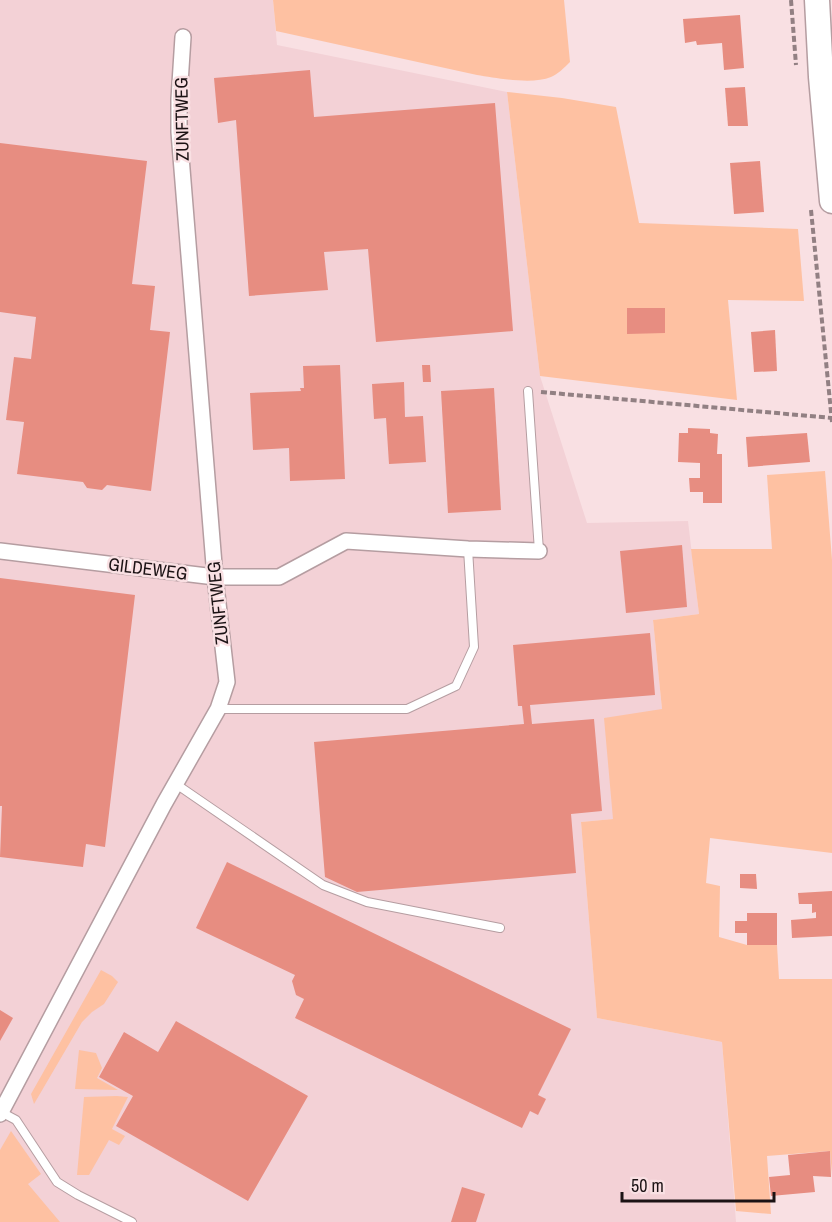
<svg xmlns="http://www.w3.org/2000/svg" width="832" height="1222" viewBox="0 0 832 1222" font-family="'Archivo Narrow',sans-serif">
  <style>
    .built { fill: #f3d1d6 }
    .green { fill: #fec1a2 }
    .building { fill: #e78d81 }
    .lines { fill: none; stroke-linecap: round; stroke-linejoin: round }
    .service-casing { stroke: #b59da1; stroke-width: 10 }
    .minor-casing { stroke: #b59da1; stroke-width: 18 }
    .primary-casing { stroke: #b59da1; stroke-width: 27 }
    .path { stroke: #928083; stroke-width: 4; stroke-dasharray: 6 3; stroke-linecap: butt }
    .service { stroke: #fff; stroke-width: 8 }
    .minor { stroke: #fff; stroke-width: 15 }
    .primary { stroke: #fff; stroke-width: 24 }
    .labels { text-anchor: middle; stroke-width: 5; stroke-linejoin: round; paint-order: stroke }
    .street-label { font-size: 18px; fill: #1b1214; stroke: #f9e0e3 }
  </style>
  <rect width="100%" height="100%" fill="#f9e0e3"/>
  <polygon class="built" points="0,0 273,0 277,45 507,92 540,376 587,523 688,521 699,614 653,620 662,709 613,819 581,822 597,1018 722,1042 736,1222 0,1222"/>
  <g class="green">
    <path d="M 273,0 L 564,0 L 570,62 C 564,68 558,74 551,77 C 532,85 497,78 477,75 L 276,31 Z"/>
    <polygon points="507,92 562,98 616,107 639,223 798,229 804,301 728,300 737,400 540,376"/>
    <polygon points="825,471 832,560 832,853 710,838 706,883 720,886 719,937 747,945 777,945 779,979 832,979 832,1175 830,1151 767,1156 771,1214 736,1211 722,1042 597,1018 581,822 613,819 604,718 662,709 653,620 699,614 691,549 772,549 767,475"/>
    <polygon points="101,970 112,976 118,982 104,1004 92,1012 82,1022 34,1104 31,1094"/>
    <polygon points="79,1050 96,1053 102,1068 97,1078 118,1090 75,1089"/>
    <polygon points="117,1096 128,1097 112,1129 125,1136 119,1145 109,1140 89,1175 77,1175 84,1097"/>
    <polygon points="11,1131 41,1174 28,1184 60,1222 0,1222 0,1150"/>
  </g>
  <g class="building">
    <polygon points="740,15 744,68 724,70 722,43 697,45 696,41 685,43 683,19"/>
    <polygon points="310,70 314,117 495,103 513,331 376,342 368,249 324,252 328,290 249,296 236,120 218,123 214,78"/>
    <polygon points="745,87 748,126 728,126 725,88"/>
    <polygon points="0,143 147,161 132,284 155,286 150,330 170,332 151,491 107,485 102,490 87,488 83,482 17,474 24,422 6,420 14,357 31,359 36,317 0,312"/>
    <polygon points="760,161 764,212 734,214 730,163"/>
    <polygon points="627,308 665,308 665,333 627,334"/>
    <polygon points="775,330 777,371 754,372 751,332"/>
    <polygon points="340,365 345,479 290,481 289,448 253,450 250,393 301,391 300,388 304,388 303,366"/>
    <polygon points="422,365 430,365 431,382 423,382"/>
    <polygon points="404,382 405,417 423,416 426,462 389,464 386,418 374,419 372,384"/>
    <polygon points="494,388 501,510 448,513 441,391"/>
    <polygon points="688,428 710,429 710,433 718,434 717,454 722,454 722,503 703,503 703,492 690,492 689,478 700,478 700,463 678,462 679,433 688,433"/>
    <polygon points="807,433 810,462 748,467 746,437"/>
    <polygon points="682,545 687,607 626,613 620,551"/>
    <polygon points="0,578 135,595 105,847 86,844 83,867 0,857 2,806 0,806"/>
    <polygon points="650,633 655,695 530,705 532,724 594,719 602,811 571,814 576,873 357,892 325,877 314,742 524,724 522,706 518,706 513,645"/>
    <polygon points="227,862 571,1029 538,1095 546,1099 538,1115 530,1111 522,1128 295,1018 304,999 296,995 292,981 295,975 196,928"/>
    <polygon points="740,874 756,874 757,889 740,888"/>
    <polygon points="832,891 832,936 792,938 791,920 816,918 816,912 812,913 812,904 799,904 798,893"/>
    <polygon points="747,913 777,913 777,945 747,945 747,933 735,933 735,921 747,921"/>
    <polygon points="0,1010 13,1018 0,1041"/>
    <polygon points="176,1021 308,1096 248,1201 116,1126 133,1096 99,1077 124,1032 158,1052"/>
    <polygon points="830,1151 831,1177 813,1176 815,1192 771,1196 769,1177 790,1175 788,1155"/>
    <polygon points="462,1187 485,1194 476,1222 451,1222"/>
  </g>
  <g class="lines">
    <g class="service-casing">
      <g id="service">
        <polyline points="528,391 539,551"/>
        <polyline points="218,709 407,709 456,686 474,647 468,549"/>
        <polyline points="176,784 323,885 367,902 500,928"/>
        <polyline points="1,1112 16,1120 57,1182 78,1195 132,1222"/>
      </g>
    </g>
    <g class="minor-casing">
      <g id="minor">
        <polyline points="0,551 215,577 279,577 346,541 468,549 539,551"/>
        <polyline points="0,1114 164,804 218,709 227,682 215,577 179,132 179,99 183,37"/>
      </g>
    </g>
    <g class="primary-casing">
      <polyline id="primary" points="817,0 821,77 832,201"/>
    </g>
    <g class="path">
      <polyline points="791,0 796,65"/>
      <polyline points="811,210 832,422"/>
      <polyline points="541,392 832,418"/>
    </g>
    <use href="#service" class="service"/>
    <use href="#minor" class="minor"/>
    <use href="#primary" class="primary"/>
  </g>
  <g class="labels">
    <g class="street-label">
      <text transform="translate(182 119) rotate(-91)" y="6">ZUNFTWEG</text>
      <text transform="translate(148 569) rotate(7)" y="6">GILDEWEG</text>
      <text transform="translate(218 603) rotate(-96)" y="6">ZUNFTWEG</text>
    </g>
  </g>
  <path d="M622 1192v9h152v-9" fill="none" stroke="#1b1214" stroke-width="3"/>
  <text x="631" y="1192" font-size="18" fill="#1b1214" stroke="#f9e0e3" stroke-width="4.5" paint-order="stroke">50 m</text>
</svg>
